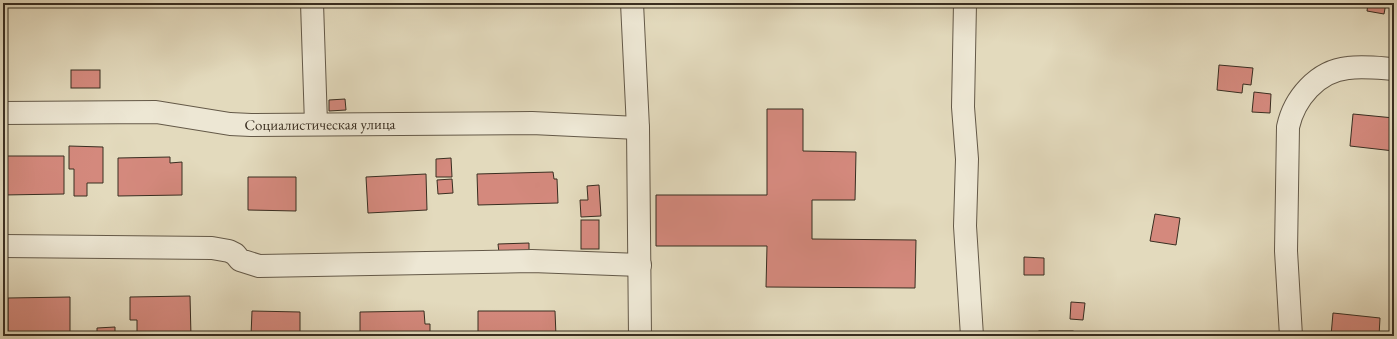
<svg xmlns="http://www.w3.org/2000/svg" width="1397" height="339" viewBox="0 0 1397 339" font-family="'EB Garamond',serif">
  <style>
    .building { fill: #d4897d; stroke: #392e21 }
    .lines { fill: none; stroke-linecap: round; stroke-linejoin: round }
    .minor-casing { stroke: #645948; stroke-width: 24 }
    .minor { stroke: #ede7d4; stroke-width: 22 }
    .labels { text-anchor: middle; stroke-width: 3.5; stroke-linejoin: round; paint-order: stroke }
    .street-label { font-size: 15px; fill: #392e21; stroke: #ede7d4 }
  </style>
  <rect width="100%" height="100%" fill="#e3dabd"/>
  <filter id="stains"><feTurbulence type="fractalNoise" baseFrequency=".005" numOctaves="4"/><feColorMatrix values="0 0 0 0 .2 0 0 0 0 .09 0 0 0 0 .02 0 0 0 .5 -.17"/></filter>
  <radialGradient id="worn" r=".72"><stop offset=".6" stop-color="#630" stop-opacity="0"/><stop offset="1" stop-color="#630" stop-opacity=".3"/></radialGradient>
  <g class="building">
    <polygon points="1368,3 1386,3 1384,14 1367,11"/>
    <polygon points="1219,65 1253,68 1251,85 1243,84 1242,93 1217,90"/>
    <rect x="71" y="70" width="29" height="18"/>
    <polygon points="1254,92 1271,94 1270,113 1252,112"/>
    <polygon points="345,99 346,110 329,111 329,100"/>
    <polygon points="767,109 803,109 803,151 856,152 855,200 812,200 812,239 916,240 915,288 766,287 767,246 656,246 656,195 767,195"/>
    <polygon points="1353,114 1394,118 1394,151 1350,146"/>
    <polygon points="69,146 103,147 103,183 87,183 87,196 74,196 74,169 69,169"/>
    <polygon points="3,156 64,156 64,194 3,195"/>
    <polygon points="170,157 170,163 182,162 182,195 118,196 118,158"/>
    <polygon points="451,158 452,177 436,177 436,159"/>
    <polygon points="553,172 554,179 557,179 558,203 478,205 477,174"/>
    <polygon points="426,174 427,210 368,213 366,177"/>
    <polygon points="248,177 296,177 296,211 248,210"/>
    <polygon points="452,179 453,193 438,194 437,180"/>
    <polygon points="599,185 601,216 581,217 580,200 588,200 587,186"/>
    <polygon points="1155,214 1180,218 1176,245 1150,241"/>
    <rect x="581" y="220" width="18" height="29"/>
    <polygon points="529,243 529,252 499,253 498,244"/>
    <polygon points="1024,257 1044,258 1044,275 1024,275"/>
    <polygon points="190,296 191,336 137,336 137,320 130,320 130,297"/>
    <polygon points="70,297 70,336 8,336 8,298"/>
    <polygon points="1071,302 1085,303 1083,320 1070,319"/>
    <polygon points="252,311 300,312 300,336 251,336"/>
    <polygon points="424,311 425,324 430,324 430,336 360,336 360,312"/>
    <polygon points="478,311 555,311 556,336 478,336"/>
    <polygon points="1333,313 1380,318 1379,336 1331,336"/>
    <polygon points="115,327 115,336 97,336 97,328"/>
    <rect x="1039" y="331" width="34" height="5"/>
  </g>
  <g class="lines">
    <g class="minor-casing">
      <g id="minor">
        <polyline points="312,3 316,124"/>
        <polyline points="632,3 638,128 640,336"/>
        <polyline points="965,3 963,107 967,159 965,226 972,336"/>
        <path id="s1" d="M 3,113 L 156,112 L 230,124 L 251,125 L 532,123 L 638,128"/>
        <polyline points="3,246 212,248 229,251 235,254 240,260 259,266 532,261 640,265"/>
        <path d="M 1291,336 L 1286,251 L 1288,127 C 1294,99 1317,71 1348,68 C 1363,66 1379,68 1394,69"/>
      </g>
    </g>
    <use href="#minor" class="minor"/>
  </g>
  <g class="labels">
    <g class="street-label">
      <text dy="5" stroke="none"><textPath href="#s1" startOffset="318">Социалистическая улица</textPath></text>
    </g>
  </g>
  <rect width="1397" height="339" fill="none" stroke="#e3dabd" stroke-width="16"/>
  <rect x="4" y="4" width="1389" height="331" fill="none" stroke="#392e21" stroke-width="2"/>
  <rect x="8" y="8" width="1381" height="323" fill="none" stroke="#392e21"/>
  <rect width="100%" height="100%" filter="url(#stains)"/>
  <rect width="100%" height="100%" fill="url(#worn)"/>
</svg>
